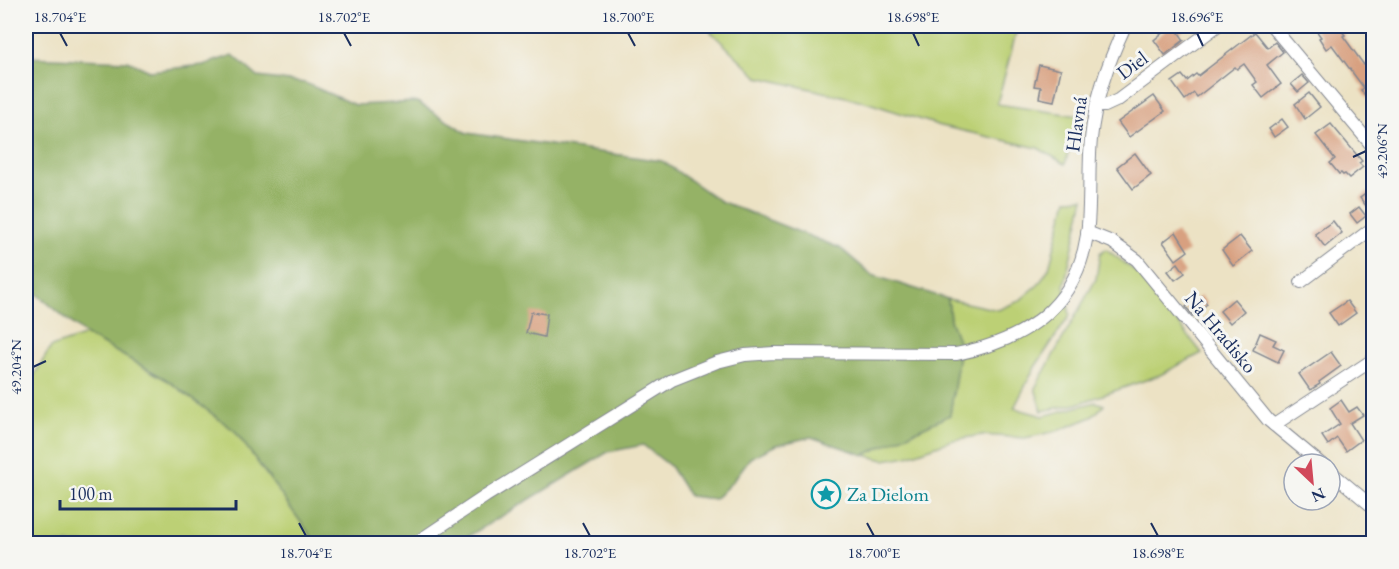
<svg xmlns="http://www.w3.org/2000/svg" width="1399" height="569" viewBox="0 0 1399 569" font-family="'EB Garamond',serif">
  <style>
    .green { fill: #bcd074; stroke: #6c8069; stroke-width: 1.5 }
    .forest { fill: #95b266; stroke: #587062; stroke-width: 1.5 }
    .building { fill: #d8a080 }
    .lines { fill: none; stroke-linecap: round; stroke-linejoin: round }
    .minor-casing { stroke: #848891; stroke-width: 14 }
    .minor { stroke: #fff; stroke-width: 12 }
    .ticks { fill: none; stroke: #1b2f5e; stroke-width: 2 }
    .labels { text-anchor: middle; stroke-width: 6; stroke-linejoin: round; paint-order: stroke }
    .street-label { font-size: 20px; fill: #1b2f5e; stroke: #f6f6f2 }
    .culture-label { font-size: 20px; fill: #0d838f; stroke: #f6f6f2; text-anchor: start }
    .neatline { fill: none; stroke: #1b2f5e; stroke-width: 2 }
    .ticks-label { font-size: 15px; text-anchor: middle; fill: #1b2f5e }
  </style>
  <rect width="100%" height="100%" fill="#f6f6f2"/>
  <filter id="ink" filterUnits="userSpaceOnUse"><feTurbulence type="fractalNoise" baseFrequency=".0167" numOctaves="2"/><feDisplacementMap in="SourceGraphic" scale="12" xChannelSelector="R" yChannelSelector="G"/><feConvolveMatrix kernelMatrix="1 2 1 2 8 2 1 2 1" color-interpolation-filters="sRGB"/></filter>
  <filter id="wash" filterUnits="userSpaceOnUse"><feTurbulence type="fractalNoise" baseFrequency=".008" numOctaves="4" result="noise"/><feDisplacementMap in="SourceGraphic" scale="24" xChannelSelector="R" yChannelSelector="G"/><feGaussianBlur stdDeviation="1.35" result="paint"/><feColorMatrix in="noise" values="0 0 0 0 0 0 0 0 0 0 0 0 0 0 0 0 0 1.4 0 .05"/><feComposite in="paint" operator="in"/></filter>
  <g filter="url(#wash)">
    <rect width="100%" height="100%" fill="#ece2c4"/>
    <g class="green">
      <polygon points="712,26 1018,26 997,104 1079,116 1065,164 1038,148 941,126 859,100 758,77 711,32"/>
      <polygon points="1084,198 1064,286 1070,315 1035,367 1014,408 1043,416 1096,402 1104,405 1092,417 1057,431 1025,438 982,435 953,440 908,456 884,460 864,455 950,415 960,346 950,320 948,299 998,310 1019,301 1039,284 1049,268 1067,199"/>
      <polygon points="1106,249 1139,274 1202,353 1160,375 1077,404 1042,411 1035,388 1096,279 1100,253"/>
      <polygon points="86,335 167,380 235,431 316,543 26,544 26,393 28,385 51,347"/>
    </g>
    <polygon class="forest" points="233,55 258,77 305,83 355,105 417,102 467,133 662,161 720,201 840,248 872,275 948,299 950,320 960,346 950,415 864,455 811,437 776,445 750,458 733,481 715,499 689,496 670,466 643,445 608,452 457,543 316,543 235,431 167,380 86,335 33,291 26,292 26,57 128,61 150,71 203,65"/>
    <g id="blocks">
      <g class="building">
        <polygon points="1171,26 1189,26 1179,33 1184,40 1165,55 1154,40"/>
        <polygon points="1320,26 1338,26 1345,35 1343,36 1364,65 1366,63 1374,73 1374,107 1361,90 1364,88 1332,45 1326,49 1319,38 1321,37 1315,29"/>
        <polygon points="1255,32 1268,48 1275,42 1283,52 1267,65 1281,84 1263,98 1253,85 1257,82 1244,64 1237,69 1235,67 1197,97 1194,93 1185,100 1172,82 1182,75 1187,81 1196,74 1198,76"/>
        <polygon points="1039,65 1061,70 1054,101 1039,98 1041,87 1034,86"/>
        <polygon points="1302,75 1309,83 1298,92 1291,84"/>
        <polygon points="1309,93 1320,107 1305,119 1295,104"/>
        <polygon points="1154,96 1165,111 1129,137 1118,122"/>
        <polygon points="1282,119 1288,127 1274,137 1269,129"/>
        <polygon points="1331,124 1362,161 1359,163 1363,167 1349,178 1345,174 1343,175 1341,173 1339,174 1330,163 1335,159 1316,135"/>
        <polygon points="1135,153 1151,175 1133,189 1117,167"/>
        <polygon points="1374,188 1374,216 1360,198"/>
        <polygon points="1359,207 1366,216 1357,223 1350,214"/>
        <polygon points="1333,221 1342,233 1325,247 1315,234"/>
        <polygon points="1176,232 1188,251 1176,260 1163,242"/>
        <polygon points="1240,236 1252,251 1233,266 1222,250"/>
        <polygon points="1178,263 1185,273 1175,280 1168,271"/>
        <polygon points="1201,296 1207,304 1193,316 1186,307"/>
        <polygon points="1234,299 1244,311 1230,323 1220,311"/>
        <polygon points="1347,301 1356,313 1338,326 1329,313"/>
        <polygon points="531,312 547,314 544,337 526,333"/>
        <polygon points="1260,333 1276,340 1273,345 1284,350 1278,362 1253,350"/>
        <polygon points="1331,352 1341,366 1319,382 1320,384 1310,390 1299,374"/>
        <polygon points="1341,400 1349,412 1357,407 1363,415 1350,423 1361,440 1346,451 1337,438 1328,445 1322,436 1340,424 1330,408"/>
      </g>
    </g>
  </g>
  <g filter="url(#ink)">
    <use href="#blocks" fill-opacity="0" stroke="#848891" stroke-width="1.5"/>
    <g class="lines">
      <g class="minor-casing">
        <g id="minor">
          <polyline points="1272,26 1374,148"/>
          <polyline points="1096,106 1105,106 1118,100 1217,26"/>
          <polyline points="1087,232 1112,242 1137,260 1268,420 1321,464"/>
          <polyline points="1301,282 1374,227"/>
          <polyline points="1274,425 1374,359"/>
          <polyline points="1330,471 1374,508"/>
          <path d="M 414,544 L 486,496 L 672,380 L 717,362 L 745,355 L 774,353 L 956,354 C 1024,341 1076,308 1087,235 C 1091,203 1088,170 1091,139 C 1095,98 1108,62 1125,26"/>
        </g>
      </g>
      <use href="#minor" class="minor"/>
    </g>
  </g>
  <path class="ticks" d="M 60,33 L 67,46M 344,33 L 351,46M 628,33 L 635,46M 913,33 L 919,46M 1197,33 L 1203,46M 1353,157 L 1366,151M 33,367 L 46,361M 299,523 L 306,536M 583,523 L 590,536M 867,523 L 874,536M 1151,523 L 1158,536"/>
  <defs>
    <g id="sight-ring" transform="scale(1.5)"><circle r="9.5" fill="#f6f6f2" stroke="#0f9aa8" stroke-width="1.5"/><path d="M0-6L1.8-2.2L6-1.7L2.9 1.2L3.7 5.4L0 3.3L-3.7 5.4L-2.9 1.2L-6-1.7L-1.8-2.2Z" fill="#0f9aa8"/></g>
  </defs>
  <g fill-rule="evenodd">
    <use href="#sight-ring" x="826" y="494"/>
  </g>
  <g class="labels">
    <g class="street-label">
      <text transform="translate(1132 65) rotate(-37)" y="7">Diel</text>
      <text transform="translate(1076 124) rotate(-82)" y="7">Hlavná</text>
      <text transform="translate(1221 332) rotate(50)" y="7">Na Hradisko</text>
    </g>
    <g class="culture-label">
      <text x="847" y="501">Za Dielom</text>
    </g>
  </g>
  <rect width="1399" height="569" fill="none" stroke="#f6f6f2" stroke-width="66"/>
  <g transform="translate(1312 482) rotate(154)"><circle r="28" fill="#f6f6f2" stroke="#9ea6b7" stroke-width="1.5"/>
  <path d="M0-4.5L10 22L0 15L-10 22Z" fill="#d1495b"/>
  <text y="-9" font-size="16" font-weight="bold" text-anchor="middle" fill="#1b2f5e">N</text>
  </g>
  <path d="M60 500v9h176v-9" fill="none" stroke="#1b2f5e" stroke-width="3"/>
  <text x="69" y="500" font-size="18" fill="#1b2f5e" stroke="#f6f6f2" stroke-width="4.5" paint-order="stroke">100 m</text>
  <rect x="33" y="33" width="1333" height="503" class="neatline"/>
  <g class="ticks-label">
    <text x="60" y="22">18.704°E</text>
    <text x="344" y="22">18.702°E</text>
    <text x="628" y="22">18.700°E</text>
    <text x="913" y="22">18.698°E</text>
    <text x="1197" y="22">18.696°E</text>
    <text transform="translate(1382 151) rotate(-90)" y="5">49.206°N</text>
    <text transform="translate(16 367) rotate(-90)" y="5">49.204°N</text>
    <text x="306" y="558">18.704°E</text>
    <text x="590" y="558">18.702°E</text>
    <text x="874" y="558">18.700°E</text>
    <text x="1158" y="558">18.698°E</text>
  </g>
</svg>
